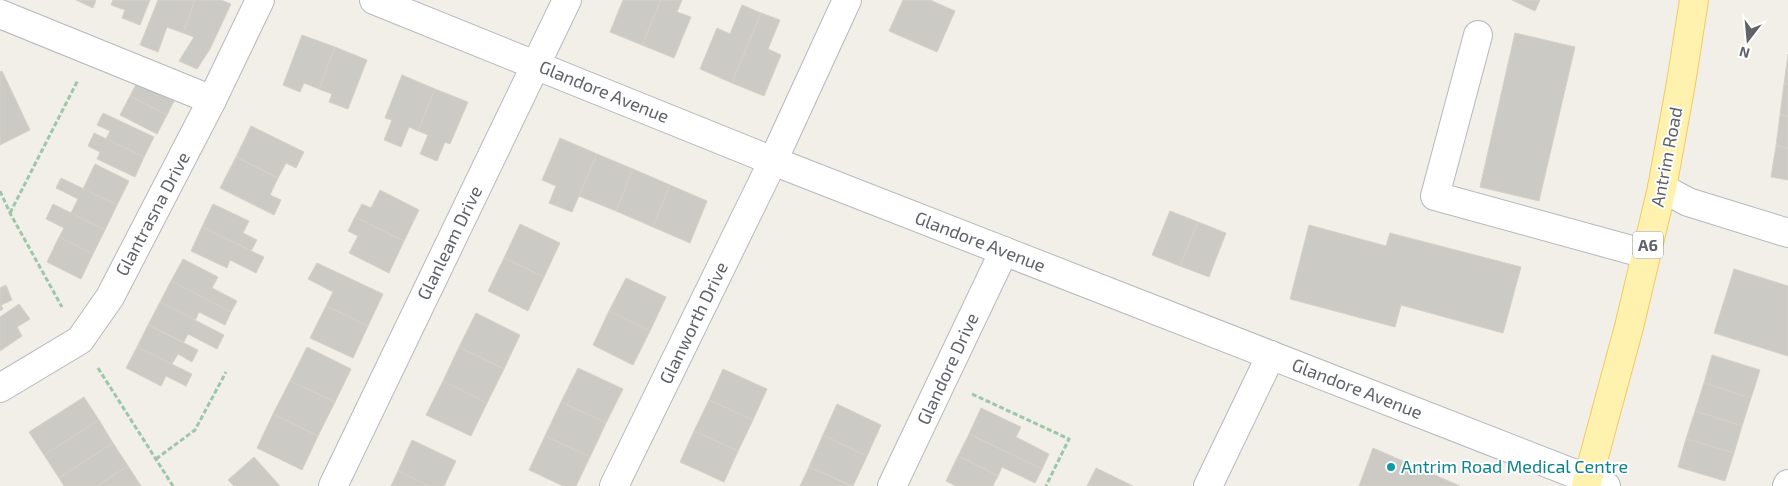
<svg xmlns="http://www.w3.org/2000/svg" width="1788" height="486" viewBox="0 0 1788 486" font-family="'Exo 2',sans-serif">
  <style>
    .building { fill: #cccac5; stroke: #d6d1c6 }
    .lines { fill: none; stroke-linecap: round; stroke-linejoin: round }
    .minor-casing { stroke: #b5b8bc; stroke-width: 30 }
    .major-casing { stroke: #f2c960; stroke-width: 30 }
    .path { stroke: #9cc7a9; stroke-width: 3; stroke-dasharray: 5 2.5; stroke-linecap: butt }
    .minor { stroke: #fff; stroke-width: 28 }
    .major { stroke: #fff2af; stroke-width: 28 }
    .culture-dot { fill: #0f9aa8; stroke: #fff; stroke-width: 2 }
    .labels { text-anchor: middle; stroke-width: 4; stroke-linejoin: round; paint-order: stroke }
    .shield { fill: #fff; stroke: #8f9295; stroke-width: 1 }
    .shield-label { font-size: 16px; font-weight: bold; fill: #5f6368 }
    .street-label { font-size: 18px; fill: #5f6368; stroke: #fff }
    .culture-label { font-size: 18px; fill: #0d838f; stroke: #fff; text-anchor: start }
  </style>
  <rect width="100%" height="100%" fill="#f1efe8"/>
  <g class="building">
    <polygon points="76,0 96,0 93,8"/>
    <polygon points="113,0 150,0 140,25 122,18 125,10 111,5"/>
    <polygon points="158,0 195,0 183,33 167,27 158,52 140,45"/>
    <polygon points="195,0 221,0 231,4 210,49 197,69 179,61 194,37 183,33"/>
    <polygon points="623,0 661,0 642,45 610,32"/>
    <polygon points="661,0 682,0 677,12 691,17 674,58 642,45"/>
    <polygon points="903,0 930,0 955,11 937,52 889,31"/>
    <polygon points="1512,0 1540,0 1535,11"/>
    <polygon points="742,5 761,13 732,83 700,69 717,28 730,34"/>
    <polygon points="761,13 780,20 768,49 781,55 764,96 732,83"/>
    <polygon points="1515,33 1575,47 1539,201 1480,187"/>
    <polygon points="302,35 335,47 319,89 304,83 300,92 283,85"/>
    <polygon points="335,47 367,60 348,109 329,102 332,94 319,89"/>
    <polygon points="1788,54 1788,84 1784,84"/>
    <polygon points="2,71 30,130 0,145 0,72"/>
    <polygon points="402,75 435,89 418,131 409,127 401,147 384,140 392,120 385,118"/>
    <polygon points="140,77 177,95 167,115 130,96"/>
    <polygon points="1784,84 1788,84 1788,116 1780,115"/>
    <polygon points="435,89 468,102 450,144 445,142 437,161 420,154 428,135 418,131"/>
    <polygon points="130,96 167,115 157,134 120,115"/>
    <polygon points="103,113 154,137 144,157 106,139 110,131 97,125"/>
    <polygon points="1780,115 1788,116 1788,148 1776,146"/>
    <polygon points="251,126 304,152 296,168 286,163 278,178 236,157"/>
    <polygon points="94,133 144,157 135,177 97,159 100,152 88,146"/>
    <polygon points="560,138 597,154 572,212 549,203 556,186 542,180"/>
    <polygon points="1776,146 1788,148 1788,180 1771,177"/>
    <polygon points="597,154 633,169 616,211 579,196"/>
    <polygon points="236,157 278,178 270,195 281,200 274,215 220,188"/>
    <polygon points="95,164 129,181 117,205 83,189"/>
    <polygon points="633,169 670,185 653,227 616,211"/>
    <polygon points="61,178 117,205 105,230 71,213 78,199 56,188"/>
    <polygon points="670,185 707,201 690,243 653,227"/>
    <polygon points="380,190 419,210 404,241 355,217 362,204 371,208"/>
    <polygon points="53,204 105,230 93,254 59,237 64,228 46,219"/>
    <polygon points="213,204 249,221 243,233 257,240 251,251 202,227"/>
    <polygon points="1170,211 1198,222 1180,266 1152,255"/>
    <polygon points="355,217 404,241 389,273 349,253 358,236 348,231"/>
    <polygon points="1198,222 1226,233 1209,277 1180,266"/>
    <polygon points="520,224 560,243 544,277 504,258"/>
    <polygon points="1309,225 1386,246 1390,233 1521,267 1503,333 1401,305 1395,327 1290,299"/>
    <polygon points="202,227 264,257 256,273 230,260 227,268 191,251"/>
    <polygon points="59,237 93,254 81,279 47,262"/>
    <polygon points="504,258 544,277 528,311 488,291"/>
    <polygon points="183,259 218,277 212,288 237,301 231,312 171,281"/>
    <polygon points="317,263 383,294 368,326 326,306 333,292 308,279"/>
    <polygon points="1734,269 1788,286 1788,356 1714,333"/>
    <polygon points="626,278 666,297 650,331 609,311"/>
    <polygon points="171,281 231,312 225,325 199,312 195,321 160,302"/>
    <polygon points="6,285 12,300 1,305 3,309 0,311 0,288"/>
    <polygon points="160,302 224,335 217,349 188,334 184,342 148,325"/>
    <polygon points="19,304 30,319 17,327 22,336 0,351 0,317"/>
    <polygon points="326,306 368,326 353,358 310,338"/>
    <polygon points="609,311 650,331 633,365 593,345"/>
    <polygon points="476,313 520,335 504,369 459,347"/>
    <polygon points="148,325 198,350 192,362 178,354 172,364 137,347"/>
    <polygon points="137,347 192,374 186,386 166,376 161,386 126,368"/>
    <polygon points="307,347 351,369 335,402 290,381"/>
    <polygon points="459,347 504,369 487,403 443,381"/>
    <polygon points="1712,355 1760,370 1751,398 1704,383"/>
    <polygon points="578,368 623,389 606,423 561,402"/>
    <polygon points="723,369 767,389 753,420 709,400"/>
    <polygon points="290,381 335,402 318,436 273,414"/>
    <polygon points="443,381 487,403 471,436 426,415"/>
    <polygon points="1704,383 1751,398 1742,426 1695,411"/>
    <polygon points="84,397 99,420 44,455 29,432"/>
    <polygon points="709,400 753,420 738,451 694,431"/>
    <polygon points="561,402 606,423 590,457 545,436"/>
    <polygon points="837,404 881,425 867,456 823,435"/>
    <polygon points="981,408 1021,427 1016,437 1049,454 1042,469 969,434"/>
    <polygon points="1695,411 1742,426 1734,453 1686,439"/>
    <polygon points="273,414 318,436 302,470 257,448"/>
    <polygon points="99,420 113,443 59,478 44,455"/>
    <polygon points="694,431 738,451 724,482 680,462"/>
    <polygon points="969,434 1042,469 1035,483 1002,467 998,476 958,456"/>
    <polygon points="823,435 867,456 853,486 809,467"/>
    <polygon points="545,436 590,457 576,486 563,486 529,470"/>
    <polygon points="1686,439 1734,453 1725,481 1678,467"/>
    <polygon points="412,440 456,461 444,486 429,486 398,471"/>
    <polygon points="113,443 128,466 97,486 64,486 59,478"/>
    <polygon points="1373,448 1460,486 1359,486"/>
    <polygon points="958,456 998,476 993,485 994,486 956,486 946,481"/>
    <polygon points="254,457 280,486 234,486 228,480"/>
    <polygon points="128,466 141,486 97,486"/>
    <polygon points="809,467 851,486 800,486"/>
    <polygon points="1096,468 1133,486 1087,486"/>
    <polygon points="398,471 429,486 391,486"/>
  </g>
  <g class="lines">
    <g class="minor-casing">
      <g id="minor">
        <polyline points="374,0 773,161 1606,486"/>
        <polyline points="0,14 212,100"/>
        <polyline points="1478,35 1435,196 1646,254"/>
        <polyline points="1662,188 1688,202 1788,233"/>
        <polyline points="0,388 80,340 110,297 212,100 260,0"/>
        <polyline points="333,486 567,0"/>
        <polyline points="614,486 773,161 847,0"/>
        <polyline points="892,486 1004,251"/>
        <polyline points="1208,486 1271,355"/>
        <polyline points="1787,486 1788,484"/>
      </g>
    </g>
    <g class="major-casing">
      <polyline id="major" points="1586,486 1629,327 1662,188 1681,83 1694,0"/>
    </g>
    <g class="path">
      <polyline points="0,191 10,213 62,307"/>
      <polyline points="10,213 78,80"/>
      <polyline points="98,368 173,486"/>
      <polyline points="972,394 1069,439 1046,486"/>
      <polyline points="156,459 195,430 226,372"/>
    </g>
    <use href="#minor" class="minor"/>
    <use href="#major" class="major"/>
  </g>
  <circle class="culture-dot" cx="1391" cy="467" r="5"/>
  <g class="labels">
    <rect class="shield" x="1633" y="231.5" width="30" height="27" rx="4"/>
    <g class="shield-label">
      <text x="1648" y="251">A6</text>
    </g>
    <g class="street-label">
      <text transform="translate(604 92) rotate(22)" y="6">Glandore Avenue</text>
      <text transform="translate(1667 157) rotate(-79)" y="6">Antrim Road</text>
      <text transform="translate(153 214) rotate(-62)" y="6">Glantrasna Drive</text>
      <text transform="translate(980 242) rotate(21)" y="6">Glandore Avenue</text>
      <text transform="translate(450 243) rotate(-64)" y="6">Glanleam Drive</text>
      <text transform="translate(694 323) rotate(-64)" y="6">Glanworth Drive</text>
      <text transform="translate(948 369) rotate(-65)" y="6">Glandore Drive</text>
      <text transform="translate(1357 389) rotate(21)" y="6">Glandore Avenue</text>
    </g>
    <g class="culture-label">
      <text x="1401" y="473">Antrim Road Medical Centre</text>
    </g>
  </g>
  <g transform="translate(1748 40) rotate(196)" stroke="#ffffff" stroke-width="4" paint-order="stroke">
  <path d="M0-4L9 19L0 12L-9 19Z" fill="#5f6368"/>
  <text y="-8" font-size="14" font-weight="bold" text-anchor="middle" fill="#5f6368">N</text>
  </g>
</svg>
